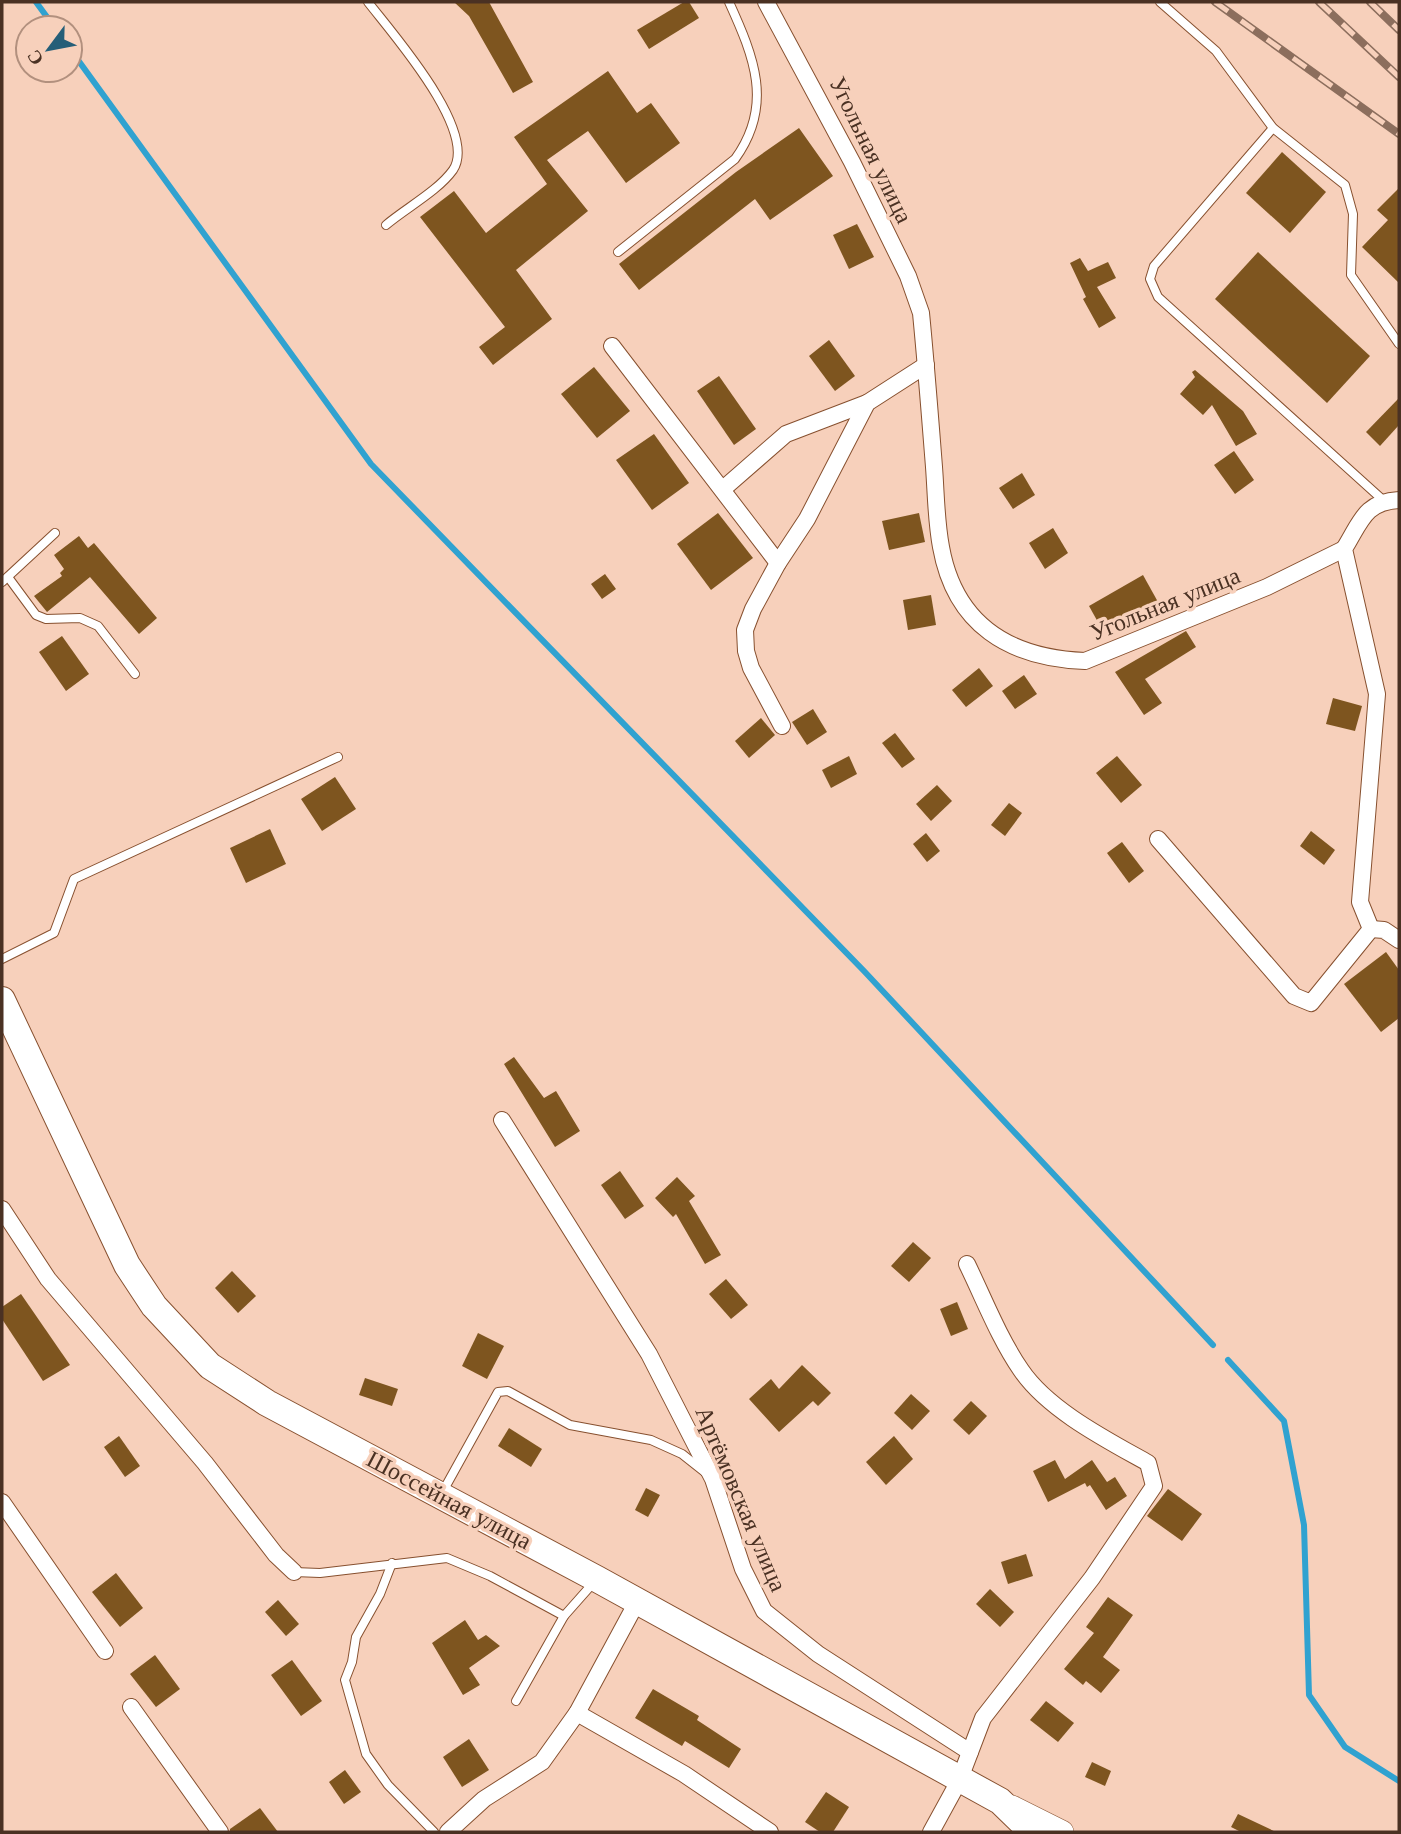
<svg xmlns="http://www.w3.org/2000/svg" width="1401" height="1834" viewBox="0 0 1401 1834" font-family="'Libre Baskerville',serif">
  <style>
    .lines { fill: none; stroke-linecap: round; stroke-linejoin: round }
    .stream { stroke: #30a2d0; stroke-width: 6 }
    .building { fill: #7e551f }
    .lane-casing { stroke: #87502f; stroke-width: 10 }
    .street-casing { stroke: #87502f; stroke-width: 18 }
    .secondary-casing { stroke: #87502f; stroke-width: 24 }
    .primary-casing { stroke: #87502f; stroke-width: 28 }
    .lane { stroke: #fff; stroke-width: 8 }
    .street { stroke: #fff; stroke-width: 16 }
    .secondary { stroke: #fff; stroke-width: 23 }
    .primary { stroke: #fff; stroke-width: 26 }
    .rail-casing { stroke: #8c6e5d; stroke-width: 8 }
    .rail { stroke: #f7d0bb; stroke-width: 5; stroke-dasharray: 16; stroke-linecap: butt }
    .labels { text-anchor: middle; stroke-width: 7; stroke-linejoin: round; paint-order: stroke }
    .street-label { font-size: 24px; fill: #4a3123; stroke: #f7d0bb }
  </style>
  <rect width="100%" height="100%" fill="#f7d0bb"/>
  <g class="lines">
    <g class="stream">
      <polyline points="36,2 55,28"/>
      <polyline points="70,49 371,464 864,971 1213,1345"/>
      <polyline points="1228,1360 1284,1421 1304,1525 1309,1695 1345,1747 1399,1781"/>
    </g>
  </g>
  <g class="building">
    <polygon points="454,2 489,2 533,82 513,93 469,16"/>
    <polygon points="684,2 689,2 699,18 649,49 637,30"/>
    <polygon points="608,71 637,113 651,103 680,143 626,183 588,131 547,160 588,211 516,270 552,319 493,365 479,347 505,327 420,217 454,191 486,233 547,184 514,137"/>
    <polygon points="799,128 833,176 770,220 755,199 639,290 619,264 736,172"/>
    <polygon points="1282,152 1326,192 1290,233 1246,193"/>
    <polygon points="1399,188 1399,283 1362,247 1388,220 1377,210"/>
    <polygon points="857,224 874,257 849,269 833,235"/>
    <polygon points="1258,252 1370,356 1327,403 1215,299"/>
    <polygon points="1080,258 1088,271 1108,262 1116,278 1097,287 1116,318 1099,328 1083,299 1086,297 1070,263"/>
    <polygon points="829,340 855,376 835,391 809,356"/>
    <polygon points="594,367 630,411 597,438 561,394"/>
    <polygon points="1195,370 1243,411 1257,434 1236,446 1212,405 1203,415 1180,394 1195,377 1192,372"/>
    <polygon points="719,376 756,429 734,445 697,391"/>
    <polygon points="1399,398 1399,425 1380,446 1366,432"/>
    <polygon points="654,434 689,483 652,510 616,460"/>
    <polygon points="1234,451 1254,480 1235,494 1214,465"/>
    <polygon points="1022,473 1035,495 1013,509 999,488"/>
    <polygon points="718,513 753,558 711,590 677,544"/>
    <polygon points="919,513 925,542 889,550 882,521"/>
    <polygon points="1053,528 1068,553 1045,569 1029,543"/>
    <polygon points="79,536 88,548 94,543 157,618 139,634 90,577 47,612 34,596 62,576 60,573 64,569 54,555"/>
    <polygon points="605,574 616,589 602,599 591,584"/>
    <polygon points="1143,575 1158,602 1104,633 1089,606"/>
    <polygon points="931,595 936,625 908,630 903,600"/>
    <polygon points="1186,631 1196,647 1145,679 1162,703 1144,715 1115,672"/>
    <polygon points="62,636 89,674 66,691 39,652"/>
    <polygon points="979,668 993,686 966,707 952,690"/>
    <polygon points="1024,675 1037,694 1015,709 1002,691"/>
    <polygon points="1333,698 1362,706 1355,731 1326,724"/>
    <polygon points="813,709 827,732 807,745 792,722"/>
    <polygon points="761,718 775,735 749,758 735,741"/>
    <polygon points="895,733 915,759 902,768 882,743"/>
    <polygon points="849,756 857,774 831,788 822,770"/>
    <polygon points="1117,756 1142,785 1121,803 1096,773"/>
    <polygon points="335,777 356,809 322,831 301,799"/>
    <polygon points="937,785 952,801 931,821 916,804"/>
    <polygon points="1009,803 1022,813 1005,836 991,825"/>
    <polygon points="270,829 286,864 246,883 230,848"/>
    <polygon points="1311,831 1335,850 1324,865 1300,846"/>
    <polygon points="926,833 940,851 927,862 913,844"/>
    <polygon points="1122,842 1144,871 1129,883 1107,853"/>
    <polygon points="1386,952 1399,970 1399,1018 1381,1032 1344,984"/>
    <polygon points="514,1057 544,1098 556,1091 580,1131 555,1147 504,1064"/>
    <polygon points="620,1171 644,1206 625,1219 601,1185"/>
    <polygon points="677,1177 695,1196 689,1201 721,1255 705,1264 676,1214 673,1217 655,1198"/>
    <polygon points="913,1242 931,1258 909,1282 891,1266"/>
    <polygon points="232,1271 256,1296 238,1313 215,1288"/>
    <polygon points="726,1279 748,1305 731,1319 709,1294"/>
    <polygon points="21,1294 70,1365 43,1381 2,1319 2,1307"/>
    <polygon points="957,1302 968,1329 951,1336 940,1309"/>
    <polygon points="478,1333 504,1346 487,1379 462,1366"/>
    <polygon points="802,1365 831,1393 818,1406 813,1401 779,1432 749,1399 771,1379 779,1389"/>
    <polygon points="365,1378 398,1389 392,1406 359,1395"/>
    <polygon points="911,1394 930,1411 912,1430 894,1413"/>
    <polygon points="971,1401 987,1416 969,1435 953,1420"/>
    <polygon points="509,1428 542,1449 531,1467 498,1446"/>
    <polygon points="119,1436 140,1466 125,1477 104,1447"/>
    <polygon points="894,1436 913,1459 886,1485 866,1462"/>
    <polygon points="1055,1460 1065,1479 1092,1460 1107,1482 1115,1477 1127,1496 1106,1510 1090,1485 1087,1487 1085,1483 1048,1502 1033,1471"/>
    <polygon points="646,1488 660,1495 648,1517 635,1510"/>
    <polygon points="1168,1489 1202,1514 1182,1541 1147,1516"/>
    <polygon points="1026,1554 1033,1576 1008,1584 1001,1562"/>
    <polygon points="116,1573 143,1608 120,1627 92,1592"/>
    <polygon points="990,1589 1014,1612 1000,1627 976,1604"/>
    <polygon points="1108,1597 1133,1615 1103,1657 1120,1670 1101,1693 1086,1681 1083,1685 1064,1669 1094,1633 1086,1627"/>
    <polygon points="278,1600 299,1624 286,1636 265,1612"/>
    <polygon points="465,1620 478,1640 486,1635 500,1646 469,1668 480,1685 463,1695 432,1643"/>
    <polygon points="155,1655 180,1689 156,1707 130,1674"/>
    <polygon points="292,1660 322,1701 301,1716 271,1675"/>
    <polygon points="653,1689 699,1716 697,1720 741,1749 729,1768 685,1741 682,1746 635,1718"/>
    <polygon points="1046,1701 1074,1723 1058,1742 1030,1720"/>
    <polygon points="469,1739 489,1770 462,1787 443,1757"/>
    <polygon points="1092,1762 1111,1771 1105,1786 1085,1777"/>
    <polygon points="345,1770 361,1792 344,1804 329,1782"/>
    <polygon points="826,1792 849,1807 833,1832 820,1832 805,1822"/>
    <polygon points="260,1808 278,1832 230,1832 230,1829"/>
    <polygon points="1238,1814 1276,1832 1241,1832 1231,1827"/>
  </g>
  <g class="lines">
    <g class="lane-casing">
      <g id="lane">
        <path d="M 368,2 C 391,32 479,131 453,170 C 438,191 406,208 386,225"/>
        <polyline points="1160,2 1216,51 1273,128 1345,185 1353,214 1351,275 1399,344"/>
        <polyline points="1273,128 1154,266 1150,279 1158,297 1384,501"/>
        <path d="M 618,252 L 735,159 C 774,105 754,57 729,2"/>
        <polyline points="8,577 36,615 46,619 80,618 98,626 135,674"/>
        <polyline points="2,582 55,533"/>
        <polyline points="2,959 54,933 74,879 338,757"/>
        <polyline points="442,1493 498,1392 508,1391 570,1425 651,1440 682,1454 706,1473"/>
        <polyline points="392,1563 380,1594 356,1637 352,1662 345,1680 366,1754 388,1785 434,1832"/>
        <polyline points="294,1572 320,1573 447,1558 490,1576 564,1616"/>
        <polyline points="516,1701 564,1616 595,1581"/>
      </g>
    </g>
    <g class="street-casing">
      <g id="street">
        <path d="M 766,2 L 852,162 L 908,276 L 921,313 C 926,364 930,416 934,467 C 936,493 936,521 941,547 C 955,625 1009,658 1085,661 L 1267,587 L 1344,549"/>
        <polyline points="612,346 778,563"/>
        <polyline points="723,489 786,434 867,403"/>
        <polyline points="782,726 751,668 746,651 745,630 753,609 778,563 807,519 867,403 926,365"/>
        <path d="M 1158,839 L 1294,996 L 1311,1003 L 1371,929 L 1360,902 L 1377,694 L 1344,549 C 1361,522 1364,502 1399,500"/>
        <polyline points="1371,929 1384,930 1399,940"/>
        <polyline points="502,1120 649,1354 713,1479 743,1569 764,1611 818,1654 970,1752"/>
        <polyline points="2,1209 48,1279 205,1463 276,1555 294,1572"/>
        <polyline points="2,1502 105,1651"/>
        <polyline points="131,1707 220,1832"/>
        <polyline points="577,1713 684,1774 770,1832"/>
        <polyline points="448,1832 484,1799 542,1762 577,1713 637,1602"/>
        <path d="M 931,1832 L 959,1781 L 983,1718 L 1092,1578 L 1154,1486 L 1148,1463 C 1107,1440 1048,1410 1021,1370 C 999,1338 984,1299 967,1264"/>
      </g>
    </g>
    <g class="secondary-casing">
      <polyline id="secondary" points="1012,1807 1062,1832"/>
    </g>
    <g class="primary-casing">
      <polyline id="primary" points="2,1000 127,1265 154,1306 210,1366 267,1403 597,1579 1000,1801 1032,1832"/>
    </g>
    <use href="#lane" class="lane"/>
    <use href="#street" class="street"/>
    <use href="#secondary" class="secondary"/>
    <use href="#primary" class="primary"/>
    <g class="rail-casing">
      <g id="rail">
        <polyline points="1215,2 1399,134"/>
        <polyline points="1319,2 1399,77"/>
        <polyline points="1370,2 1399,30"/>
      </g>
    </g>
    <use href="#rail" class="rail"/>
  </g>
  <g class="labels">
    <g class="street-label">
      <text transform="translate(871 150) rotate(64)" y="8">Угольная улица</text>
      <text transform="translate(1165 604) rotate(-22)" y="8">Угольная улица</text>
      <text transform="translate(741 1499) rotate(67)" y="8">Артёмовская улица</text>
      <text transform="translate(449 1500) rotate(28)" y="8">Шоссейная улица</text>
    </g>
  </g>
  <rect width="1401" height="1834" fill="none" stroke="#4a3123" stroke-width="7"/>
  <g transform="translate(49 49) rotate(238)"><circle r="33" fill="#f7d0bb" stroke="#b2907e" stroke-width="2"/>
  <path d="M0-5L12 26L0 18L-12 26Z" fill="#255e78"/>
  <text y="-10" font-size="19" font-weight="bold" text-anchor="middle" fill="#4a3123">С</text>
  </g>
</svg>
